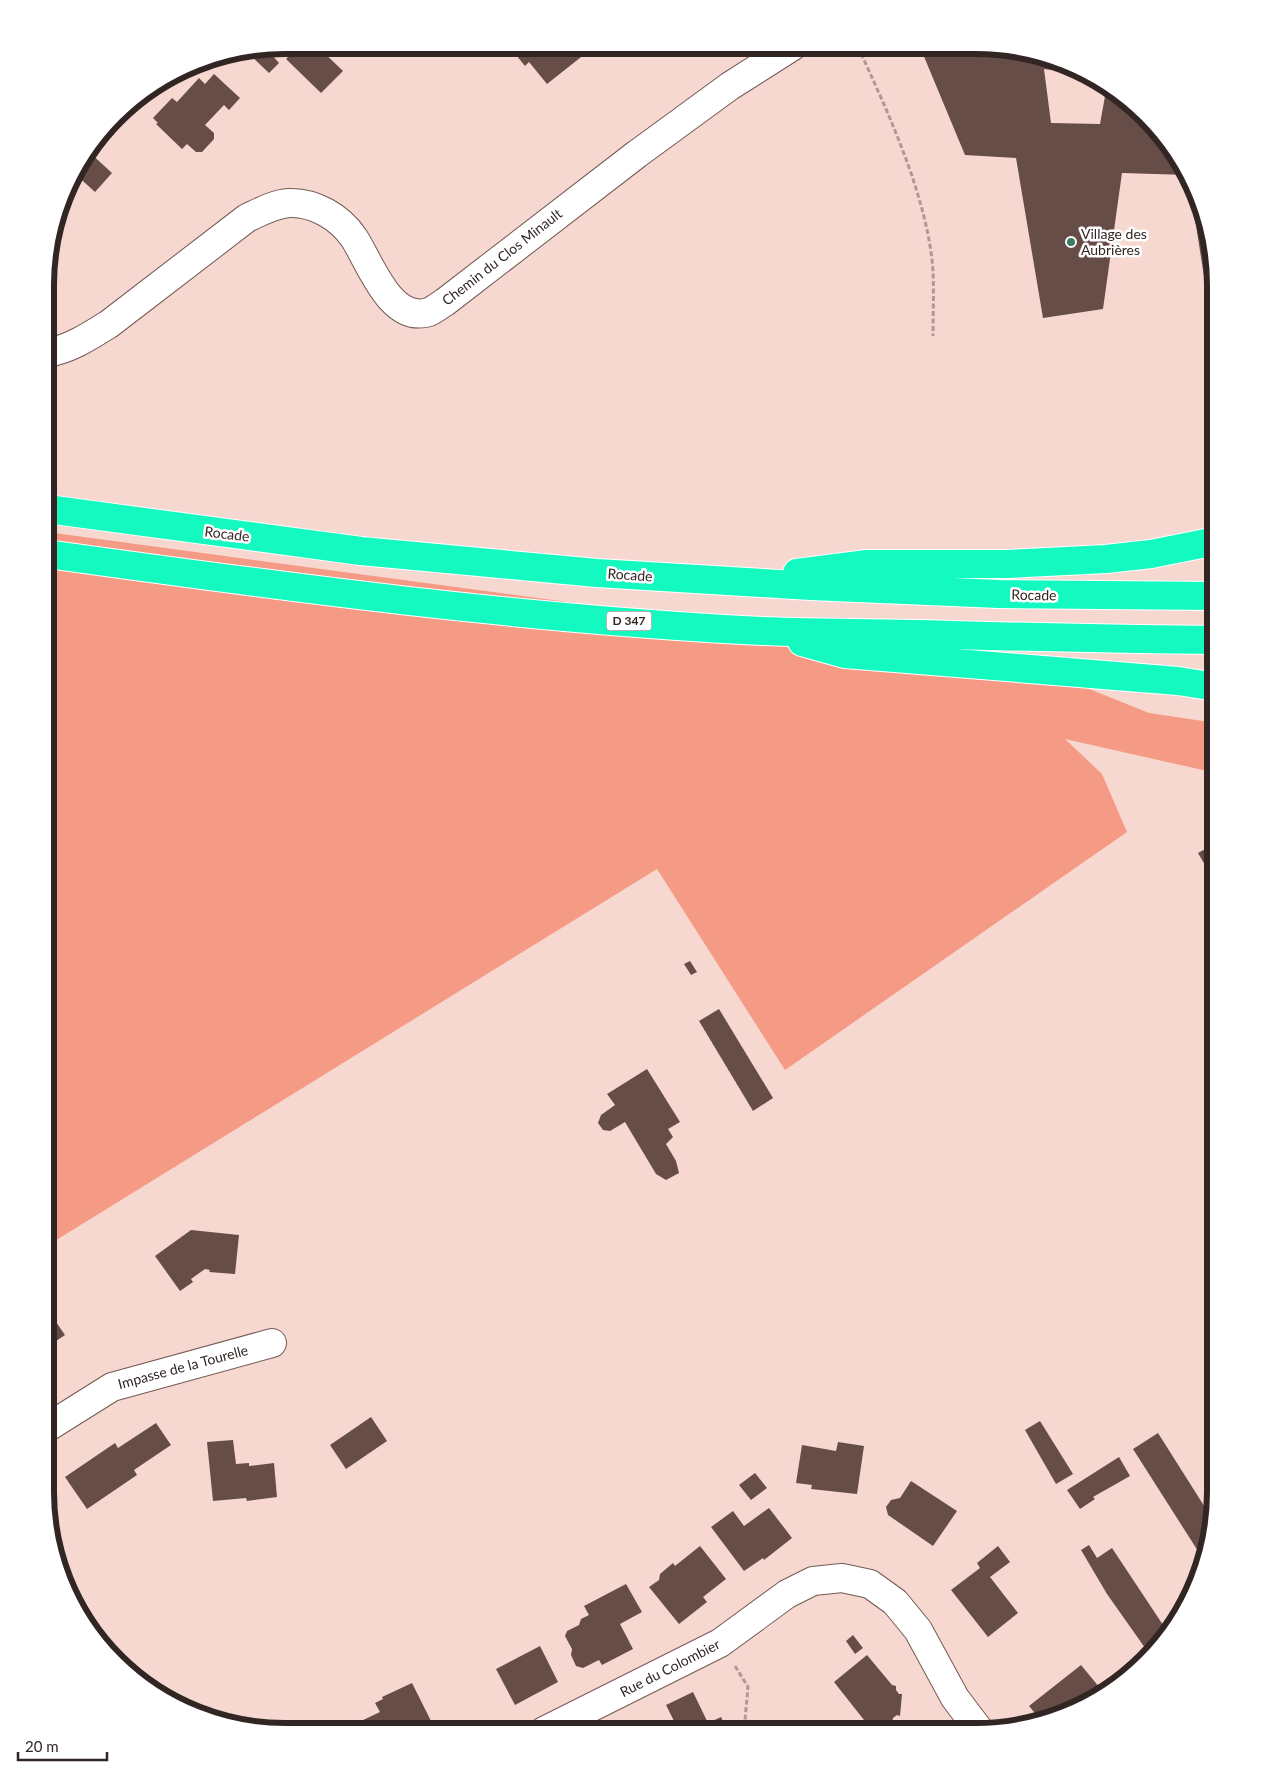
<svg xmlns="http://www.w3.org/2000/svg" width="1261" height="1777" viewBox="0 0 1261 1777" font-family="Lato,sans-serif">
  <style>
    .green { fill: #f49a85 }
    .building { fill: #674d47 }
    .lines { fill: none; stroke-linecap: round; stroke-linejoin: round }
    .minor-casing { stroke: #735953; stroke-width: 30 }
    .highway-casing { stroke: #fff; stroke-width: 30 }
    .path { stroke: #b19993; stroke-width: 3; stroke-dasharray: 5 2.5; stroke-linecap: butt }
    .minor { stroke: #fff; stroke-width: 28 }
    .highway { stroke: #14f9bf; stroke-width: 28 }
    .poi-dot { fill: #3d7964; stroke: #fff; stroke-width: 2 }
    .labels { text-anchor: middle; stroke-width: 5; stroke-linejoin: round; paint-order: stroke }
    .shield { fill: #fff; stroke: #706766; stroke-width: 1 }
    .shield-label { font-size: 12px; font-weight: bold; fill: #322624 }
    .poi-label { font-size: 14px; fill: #322624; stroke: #fff; text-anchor: start }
    .street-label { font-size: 14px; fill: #322624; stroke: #fff }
    .rim { fill: none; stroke: #322624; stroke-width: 6 }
  </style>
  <rect width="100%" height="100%" fill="#f7d8d0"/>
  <polygon class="green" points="47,532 1027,664 1149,713 1216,723 1216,773 1065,739 1102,774 1127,832 785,1070 657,869 45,1247"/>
  <g class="building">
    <polygon points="282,45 272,55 279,63 269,73 246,51"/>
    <polygon points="300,45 316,45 343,71 321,93 286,59"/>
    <polygon points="516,46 587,46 590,50 547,84 529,62 525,66 512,50"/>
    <polygon points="920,47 1008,47 1068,63 1089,75 1044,69 1051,123 1100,124 1107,85 1122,94 1188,175 1122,173 1103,309 1043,318 1016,158 965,155"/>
    <polygon points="214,74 240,98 229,110 224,105 205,125 214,133 214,139 202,152 196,152 187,144 182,149 156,124 158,123 153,118 172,98 177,102 199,78 205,84"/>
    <polygon points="88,151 112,173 95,192 74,173 77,165"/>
    <polygon points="1188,175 1191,179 1216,284 1216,333 1213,333"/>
    <polygon points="1216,843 1216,884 1198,853"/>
    <polygon points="690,961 697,972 691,975 684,964"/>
    <polygon points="719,1009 773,1098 753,1111 699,1021"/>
    <polygon points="647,1069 680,1122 668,1129 673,1137 666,1144 676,1161 679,1173 666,1180 656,1174 625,1122 610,1131 603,1130 598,1123 601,1115 615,1105 607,1094"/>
    <polygon points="191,1230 239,1235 235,1274 209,1272 210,1270 205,1269 191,1279 193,1282 180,1291 155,1256"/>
    <polygon points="45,1306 65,1335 50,1345 52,1347 45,1351"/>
    <polygon points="371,1417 387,1441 346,1469 330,1445"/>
    <polygon points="1040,1421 1073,1474 1056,1484 1025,1430"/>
    <polygon points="156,1423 171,1445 134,1470 137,1475 87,1509 65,1477 115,1443 118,1448"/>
    <polygon points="1158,1433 1213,1520 1205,1562 1133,1449"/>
    <polygon points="233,1440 236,1464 249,1463 249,1466 274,1463 277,1497 247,1501 246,1498 213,1501 207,1442"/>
    <polygon points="838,1442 864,1446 857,1494 811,1489 812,1485 796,1483 802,1445 836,1451"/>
    <polygon points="1119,1457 1130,1476 1093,1497 1095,1499 1080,1509 1067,1490"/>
    <polygon points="755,1473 767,1488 751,1500 739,1485"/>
    <polygon points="911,1481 957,1511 933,1546 888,1515 886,1507 891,1500 900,1498"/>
    <polygon points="769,1508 792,1538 764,1560 763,1558 744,1571 711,1527 733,1511 744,1526"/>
    <polygon points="1089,1545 1097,1558 1112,1548 1169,1634 1150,1655 1107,1594 1081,1550"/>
    <polygon points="700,1546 726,1579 703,1597 707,1602 679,1624 649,1587 659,1580 660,1574 673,1563 675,1566"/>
    <polygon points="998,1546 1010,1562 990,1577 1018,1613 988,1637 951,1590 980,1568 977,1563"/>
    <polygon points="626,1584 642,1612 620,1624 633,1649 602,1665 599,1660 583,1668 576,1666 571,1655 572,1649 565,1636 567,1631 579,1625 581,1619 589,1615 584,1606"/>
    <polygon points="853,1635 863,1648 855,1654 846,1641"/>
    <polygon points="540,1646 558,1682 515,1705 496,1669"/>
    <polygon points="867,1655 892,1685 896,1686 896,1690 899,1694 902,1694 900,1716 897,1715 893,1718 892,1723 864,1720 834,1682"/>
    <polygon points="1081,1665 1104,1693 1082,1707 1039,1718 1029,1706"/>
    <polygon points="412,1683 434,1727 426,1730 365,1730 361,1721 380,1712 375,1703 383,1699 382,1697"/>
    <polygon points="693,1692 708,1723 721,1717 728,1731 679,1731 666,1705"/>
  </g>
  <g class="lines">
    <g class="minor-casing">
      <g id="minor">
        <path d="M 47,353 C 70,349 90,336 109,324 L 247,218 C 260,212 274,204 289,203 C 314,202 340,217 354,238 C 370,262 390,324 429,312 C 434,310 440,305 445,302 L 637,154 L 730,86 L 793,46"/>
        <polyline points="45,1429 112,1387 272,1343"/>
        <polyline points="544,1731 720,1643 787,1594 813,1581 842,1578 870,1584 895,1602 918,1630 955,1698 980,1731"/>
      </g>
    </g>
    <g class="highway-casing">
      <g id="highway">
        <polyline points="47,509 361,551 597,573 811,586 999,594 1216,596"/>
        <path d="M 47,554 C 284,587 522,619 762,631 C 815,633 868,633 921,634 C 1019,637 1118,639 1216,640"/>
        <polyline points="797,573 867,564 1007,564 1106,559 1151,554 1216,541"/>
        <polyline points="802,642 845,654 1178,681 1216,687"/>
      </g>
    </g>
    <g class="path">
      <path d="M 858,47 C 888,112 928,198 933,271 C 934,292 933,314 933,336"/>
      <polyline points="735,1666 748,1687 744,1731"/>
    </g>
    <use href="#minor" class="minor"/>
    <use href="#highway" class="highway"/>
  </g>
  <circle class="poi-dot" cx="1071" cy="242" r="5"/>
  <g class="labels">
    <rect class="shield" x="606.5" y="611.5" width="45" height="19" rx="4"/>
    <g class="shield-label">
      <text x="629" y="625">D 347</text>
    </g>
    <g class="poi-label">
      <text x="1081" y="239">Village des<tspan x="1081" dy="16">Aubrières</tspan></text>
    </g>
    <g class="street-label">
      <text transform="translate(502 257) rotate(-38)" y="5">Chemin du Clos Minault</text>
      <text transform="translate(227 534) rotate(7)" y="5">Rocade</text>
      <text transform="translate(630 575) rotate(4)" y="5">Rocade</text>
      <text transform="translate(1034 595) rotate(1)" y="5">Rocade</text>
      <text transform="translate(183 1367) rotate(-15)" y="5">Impasse de la Tourelle</text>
      <text transform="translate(670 1668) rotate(-27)" y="5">Rue du Colombier</text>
    </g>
  </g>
  <path d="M0 0H1261V1777H0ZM285 54H976A231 231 0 0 1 1207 285V1492A231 231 0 0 1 976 1723H285A231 231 0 0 1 54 1492V285A231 231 0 0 1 285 54Z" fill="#fff" fill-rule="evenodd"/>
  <path class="rim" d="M285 54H976A231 231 0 0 1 1207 285V1492A231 231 0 0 1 976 1723H285A231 231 0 0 1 54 1492V285A231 231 0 0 1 285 54Z"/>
  <path d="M18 1752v8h89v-8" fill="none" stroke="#322624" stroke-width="2.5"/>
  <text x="25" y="1752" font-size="15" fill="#322624" stroke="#ffffff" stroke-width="4" paint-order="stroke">20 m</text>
</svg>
